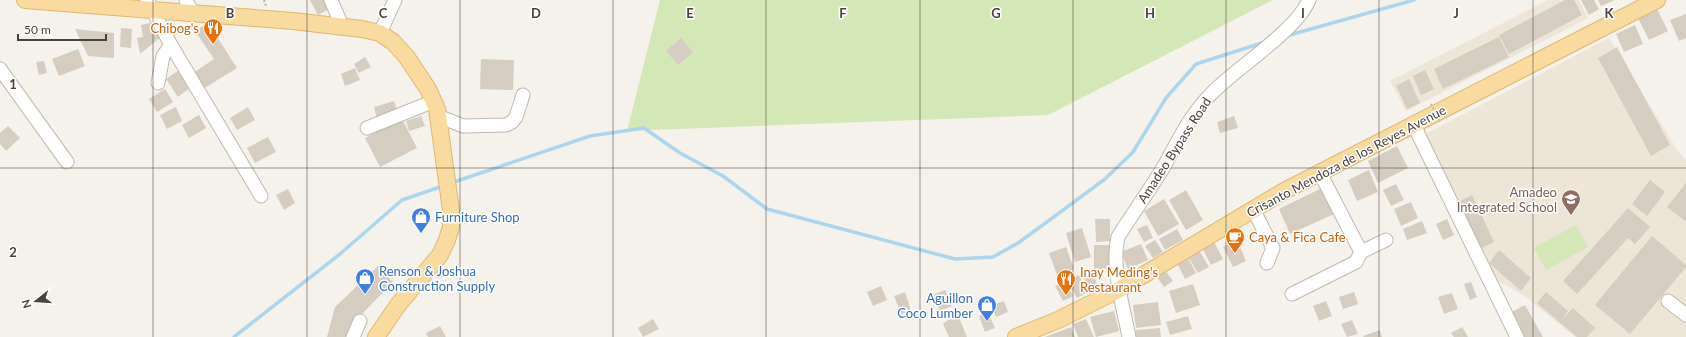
<svg xmlns="http://www.w3.org/2000/svg" width="1686" height="337" viewBox="0 0 1686 337" font-family="Lato,sans-serif">
  <style>
    .education { fill: #ede5d6 }
    .green { fill: #d4e7b7 }
    .lines { fill: none; stroke-linecap: round; stroke-linejoin: round }
    .stream { stroke: #acd6ee; stroke-width: 3.5 }
    .building { fill: #d6cdc1 }
    .minor-casing { stroke: #c0b9ae; stroke-width: 15 }
    .major-casing { stroke: #dfb770; stroke-width: 18 }
    .path { stroke: #c1b4a0; stroke-width: 2; stroke-dasharray: 2 2; stroke-linecap: butt }
    .minor { stroke: #fff; stroke-width: 13 }
    .major { stroke: #f9dba0; stroke-width: 16 }
    .path-bridge { stroke: #c1b4a0; stroke-width: 2; stroke-dasharray: 2 2; stroke-linecap: butt }
    .grid { fill: none; stroke: #494239; stroke-width: 1; stroke-opacity: 0.55 }
    .labels { text-anchor: middle; stroke-width: 3; stroke-linejoin: round; paint-order: stroke }
    .food-label { font-size: 13px; fill: #c56008; stroke: #fff; text-anchor: start }
    .street-label { font-size: 13px; fill: #494239; stroke: #fff }
    .education-label { font-size: 13px; fill: #785e54; stroke: #fff; text-anchor: end }
    .shop-label { font-size: 13px; fill: #366cbe; stroke: #fff; text-anchor: start }
    .grid-label { font-size: 13px; text-anchor: middle; font-weight: bold; fill: #494239; stroke: #fff; stroke-width: 3; stroke-linejoin: round; paint-order: stroke }
  </style>
  <rect width="100%" height="100%" fill="#f5f2ec"/>
  <g class="education">
    <polygon points="1548,0 1579,0 1588,18 1406,111 1390,81"/>
    <polygon points="1609,38 1678,151 1686,160 1686,337 1575,337 1526,297 1482,271 1420,137"/>
  </g>
  <g class="green">
    <polygon points="660,0 1273,0 1048,115 627,131"/>
    <polygon points="1576,225 1588,247 1546,270 1534,248"/>
  </g>
  <g class="lines">
    <g class="stream">
      <polyline points="1286,36 1414,0"/>
      <polyline points="451,183 590,136 644,128 680,153 723,176 767,209 955,259 993,257 1018,243 1051,219 1105,179 1133,152 1166,98 1196,64 1265,42"/>
      <polyline points="234,337 340,254 402,200 443,186"/>
    </g>
  </g>
  <g class="building">
    <polygon points="310,0 329,0 333,7 318,15"/>
    <polygon points="1565,0 1574,0 1582,15 1509,54 1499,35"/>
    <polygon points="1581,0 1594,0 1599,9 1589,15"/>
    <polygon points="1598,0 1615,0 1601,6"/>
    <polygon points="1657,9 1668,31 1649,40 1638,18"/>
    <polygon points="1686,14 1686,38 1679,41 1670,20"/>
    <polygon points="155,22 161,37 140,54 137,38 143,37 141,25"/>
    <polygon points="208,23 237,68 203,89 193,73 214,59 195,31"/>
    <polygon points="1635,25 1643,44 1624,52 1616,34"/>
    <polygon points="121,28 132,29 131,48 120,47"/>
    <polygon points="75,29 114,33 114,58 88,56"/>
    <polygon points="1499,37 1509,57 1443,89 1434,69"/>
    <polygon points="681,38 693,52 678,65 666,51"/>
    <polygon points="1617,47 1670,145 1651,156 1598,58"/>
    <polygon points="78,49 85,66 59,76 52,59"/>
    <polygon points="365,57 371,67 359,73 354,64"/>
    <polygon points="481,59 514,60 513,90 480,89"/>
    <polygon points="44,61 47,73 39,75 36,62"/>
    <polygon points="355,68 360,80 345,86 341,74"/>
    <polygon points="179,70 191,87 178,97 166,79"/>
    <polygon points="1425,70 1434,89 1421,95 1413,76"/>
    <polygon points="1409,79 1420,103 1407,109 1396,86"/>
    <polygon points="165,89 173,102 157,112 149,99"/>
    <polygon points="394,101 398,113 377,119 374,107"/>
    <polygon points="176,107 182,121 167,129 160,115"/>
    <polygon points="248,107 255,120 237,130 230,118"/>
    <polygon points="199,115 206,128 189,138 182,125"/>
    <polygon points="421,116 425,126 409,131 406,121"/>
    <polygon points="1234,116 1238,128 1220,133 1217,122"/>
    <polygon points="402,119 417,148 380,167 365,138"/>
    <polygon points="8,126 20,138 6,151 0,144 0,133"/>
    <polygon points="268,137 276,152 255,163 247,148"/>
    <polygon points="1397,146 1408,168 1378,183 1368,161"/>
    <polygon points="1369,170 1378,192 1357,201 1348,180"/>
    <polygon points="1650,180 1665,192 1647,216 1632,204"/>
    <polygon points="1686,183 1686,222 1667,207"/>
    <polygon points="1396,184 1404,200 1391,206 1383,190"/>
    <polygon points="1322,188 1334,214 1290,234 1279,209"/>
    <polygon points="288,189 295,203 284,210 276,195"/>
    <polygon points="1186,190 1203,220 1186,230 1169,200"/>
    <polygon points="1472,195 1494,242 1478,250 1456,203"/>
    <polygon points="1164,199 1179,224 1158,236 1144,211"/>
    <polygon points="1411,202 1418,218 1401,226 1394,209"/>
    <polygon points="1628,208 1650,227 1635,244 1628,238 1577,294 1563,281"/>
    <polygon points="1095,219 1110,219 1110,241 1096,242"/>
    <polygon points="1447,219 1454,235 1443,240 1436,224"/>
    <polygon points="1422,221 1427,233 1407,240 1403,229"/>
    <polygon points="1147,225 1153,238 1144,242 1137,229"/>
    <polygon points="1082,228 1091,257 1075,262 1066,233"/>
    <polygon points="1177,229 1183,240 1165,250 1159,239"/>
    <polygon points="1652,236 1686,265 1686,267 1630,334 1595,305"/>
    <polygon points="1155,240 1163,252 1153,258 1145,246"/>
    <polygon points="1213,240 1223,259 1211,265 1201,246"/>
    <polygon points="1237,240 1246,261 1233,267 1223,247"/>
    <polygon points="1141,244 1148,260 1128,269 1121,252"/>
    <polygon points="1094,245 1110,245 1111,269 1094,269"/>
    <polygon points="1066,247 1074,269 1057,275 1049,253"/>
    <polygon points="1199,250 1209,267 1198,273 1188,257"/>
    <polygon points="1499,250 1531,278 1521,291 1489,263"/>
    <polygon points="1188,258 1196,273 1185,279 1177,263"/>
    <polygon points="378,266 393,282 363,313 352,337 327,337 335,307"/>
    <polygon points="1165,270 1173,281 1164,287 1156,276"/>
    <polygon points="1092,272 1099,288 1090,292 1083,276"/>
    <polygon points="1079,275 1088,292 1077,298 1068,281"/>
    <polygon points="1065,281 1073,296 1063,301 1055,286"/>
    <polygon points="1471,282 1477,297 1470,300 1464,284"/>
    <polygon points="1193,284 1200,305 1176,313 1169,291"/>
    <polygon points="881,286 887,300 873,306 867,292"/>
    <polygon points="945,290 952,306 940,311 932,295"/>
    <polygon points="905,292 911,311 901,314 894,296"/>
    <polygon points="1354,292 1358,304 1343,309 1339,297"/>
    <polygon points="1546,292 1568,311 1562,319 1573,308 1595,328 1587,337 1577,337 1537,303"/>
    <polygon points="1452,293 1458,309 1444,314 1438,297"/>
    <polygon points="1004,301 1008,312 996,317 992,305"/>
    <polygon points="1326,301 1332,316 1319,321 1313,306"/>
    <polygon points="1158,302 1161,325 1136,328 1133,305"/>
    <polygon points="1525,305 1543,337 1523,337 1510,313"/>
    <polygon points="1114,311 1119,331 1096,337 1090,317"/>
    <polygon points="988,312 995,328 985,332 979,316"/>
    <polygon points="957,313 967,337 949,337 943,324"/>
    <polygon points="1188,316 1192,329 1170,335 1166,322"/>
    <polygon points="653,319 659,329 643,337 638,328"/>
    <polygon points="1086,319 1094,337 1078,337 1073,324"/>
    <polygon points="1352,320 1358,334 1347,337 1341,324"/>
    <polygon points="440,326 446,337 428,337 426,333"/>
    <polygon points="1071,327 1075,337 1045,337"/>
    <polygon points="1462,327 1468,337 1454,337 1451,333"/>
    <polygon points="1160,328 1161,337 1136,337 1136,330"/>
    <polygon points="1380,330 1382,337 1364,337 1363,336"/>
  </g>
  <g class="lines">
    <g class="minor-casing">
      <g id="minor">
        <polyline points="147,0 171,45 261,196"/>
        <polyline points="186,0 193,14"/>
        <polyline points="331,0 342,26"/>
        <polyline points="380,33 395,0"/>
        <polyline points="0,69 67,162"/>
        <polyline points="158,83 163,56 171,45"/>
        <polyline points="438,116 463,126 506,125 512,122 516,117 523,95"/>
        <polyline points="1414,123 1419,136 1517,337"/>
        <polyline points="367,128 434,101"/>
        <polyline points="1320,173 1361,252"/>
        <polyline points="1253,209 1273,248 1267,263"/>
        <polyline points="1292,294 1356,262 1361,252 1386,240"/>
        <polyline points="1668,301 1686,315"/>
        <polyline points="353,337 360,321"/>
        <path d="M 1129,337 C 1123,306 1111,267 1118,237 C 1133,213 1149,191 1163,168 C 1177,143 1190,115 1211,94 C 1236,68 1296,31 1309,0"/>
      </g>
    </g>
    <g class="major-casing">
      <g id="major">
        <polyline points="25,0 293,21 362,29 380,33 393,42 406,56 428,89 437,109 451,210 451,227 447,240 440,255 398,305 376,337"/>
        <polyline points="1016,337 1058,320 1120,289 1286,190 1657,0"/>
      </g>
    </g>
    <polyline class="path" points="264,0 266,6"/>
    <use href="#minor" class="minor"/>
    <use href="#major" class="major"/>
    <polyline class="path-bridge" points="1431,104 1440,122"/>
  </g>
  <path class="grid" d="M 153,0 L 153,337M 307,0 L 307,337M 460,0 L 460,337M 613,0 L 613,337M 766,0 L 766,337M 920,0 L 920,337M 1073,0 L 1073,337M 1226,0 L 1226,337M 1379,0 L 1379,337M 1533,0 L 1533,337M 0,168 L 1686,168"/>
  <defs>
    <g id="restaurant-pin" transform="scale(1)"><path d="M0 17L-7.5 6A9.5 9.5 0 1 1 7.5 6Z" fill="#e8710a" stroke="#fff"/><path d="M-5-6h1v4h1v-4h1v4h1v-4h1v5L-1.5 .5V6h-2V.5L-5-1ZM5-6V6H3V1.5H1.5Q1.5-4 5-6Z" fill="#fff"/></g>
    <g id="school-pin" transform="scale(1)"><path d="M0 17L-7.5 6A9.5 9.5 0 1 1 7.5 6Z" fill="#8d6e63" stroke="#fff"/><path d="M0-5L7-2L0 1L-7-2ZM-4 1L0 2.5L4 1V4Q0 6-4 4Z" fill="#fff"/></g>
    <g id="shop-pin" transform="scale(1)"><path d="M0 17L-7.5 6A9.5 9.5 0 1 1 7.5 6Z" fill="#3f7fe0" stroke="#fff"/><path d="M-5-2.5h2.3a2.7 3.5 0 0 1 5.4 0H5L5.5 6h-11ZM-1.5-2.5h3a1.5 2.3 0 0 0-3 0Z" fill="#fff"/></g>
    <g id="cafe-pin" transform="scale(1)"><path d="M0 17L-7.5 6A9.5 9.5 0 1 1 7.5 6Z" fill="#e8710a" stroke="#fff"/><path d="M-5.5-4.5H6V0H3Q3 3.5 0 3.5H-2.5Q-5.5 3.5-5.5 0ZM3-3.2v2h1.7v-2ZM-6 4.5H4V6H-6Z" fill="#fff"/></g>
  </defs>
  <g fill-rule="evenodd">
    <use href="#restaurant-pin" x="213" y="28"/>
    <use href="#school-pin" x="1571" y="199"/>
    <use href="#shop-pin" x="421" y="217"/>
    <use href="#cafe-pin" x="1235" y="237"/>
    <use href="#shop-pin" x="365" y="278"/>
    <use href="#restaurant-pin" x="1066" y="279"/>
    <use href="#shop-pin" x="987" y="305"/>
  </g>
  <g class="labels">
    <g class="food-label">
      <text x="199" y="33" text-anchor="end">Chibog's</text>
      <text x="1249" y="242">Caya &amp; Fica Cafe</text>
      <text x="1080" y="277">Inay Meding's<tspan x="1080" dy="15">Restaurant</tspan></text>
    </g>
    <g class="street-label">
      <text transform="translate(1174 150) rotate(-57)" y="5">Amadeo Bypass Road</text>
      <text transform="translate(1346 161) rotate(-28)" y="5">Crisanto Mendoza de los Reyes Avenue</text>
    </g>
    <g class="education-label">
      <text x="1557" y="197">Amadeo<tspan x="1557" dy="15">Integrated School</tspan></text>
    </g>
    <g class="shop-label">
      <text x="435" y="222">Furniture Shop</text>
      <text x="379" y="276">Renson &amp; Joshua<tspan x="379" dy="15">Construction Supply</tspan></text>
      <text x="973" y="303" text-anchor="end">Aguillon<tspan x="973" dy="15">Coco Lumber</tspan></text>
    </g>
  </g>
  <g class="grid-label">
    <text x="230" y="18">B</text>
    <text x="383" y="18">C</text>
    <text x="536" y="18">D</text>
    <text x="690" y="18">E</text>
    <text x="843" y="18">F</text>
    <text x="996" y="18">G</text>
    <text x="1150" y="18">H</text>
    <text x="1303" y="18">I</text>
    <text x="1456" y="18">J</text>
    <text x="1609" y="18">K</text>
    <text x="13" y="89">1</text>
    <text x="13" y="257">2</text>
  </g>
  <g transform="translate(36 301) rotate(253)" stroke="#ffffff" stroke-width="3" paint-order="stroke">
  <path d="M0-3L7 15L0 10L-7 15Z" fill="#494239"/>
  <text y="-6" font-size="11" font-weight="bold" text-anchor="middle" fill="#494239">N</text>
  </g>
  <path d="M18 34v6h88v-6" fill="none" stroke="#494239" stroke-width="2"/>
  <text x="24" y="34" font-size="12" fill="#494239" stroke="#ffffff" stroke-width="3" paint-order="stroke">50 m</text>
</svg>
